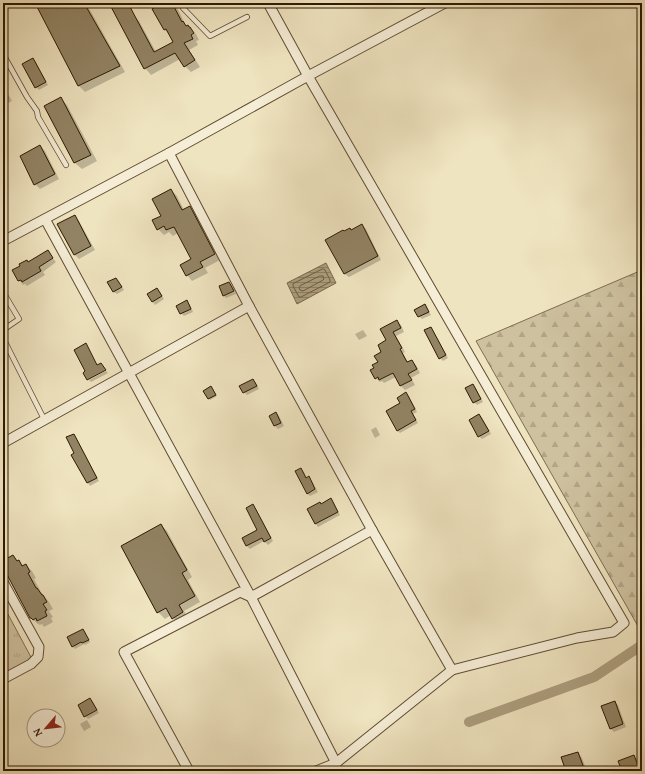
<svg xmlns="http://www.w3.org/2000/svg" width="645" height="774" viewBox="0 0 645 774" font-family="'Gentium Book Plus',serif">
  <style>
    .forest { fill: url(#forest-firs); stroke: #7e6d50 }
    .park { fill: url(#park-tufts); stroke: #7e6d50 }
    .water { fill: url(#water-rules); stroke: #7a694c }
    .shadow { fill: #0003 }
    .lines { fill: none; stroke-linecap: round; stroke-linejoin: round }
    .shore { stroke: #6e5c40; stroke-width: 1 }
    .canal { stroke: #ad9f7f; stroke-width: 10 }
    .building { fill: #928364; stroke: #2e1900 }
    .lane-casing { stroke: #5e4c30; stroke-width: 6 }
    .street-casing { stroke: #5e4c30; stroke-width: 11 }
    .lane { stroke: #f5edd6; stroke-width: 4.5 }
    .street { stroke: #f5edd6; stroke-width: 9 }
  </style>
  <defs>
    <pattern id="forest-firs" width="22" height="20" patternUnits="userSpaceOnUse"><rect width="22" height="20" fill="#cec19f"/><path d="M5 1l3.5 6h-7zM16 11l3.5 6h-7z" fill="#b1a587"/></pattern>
    <pattern id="park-tufts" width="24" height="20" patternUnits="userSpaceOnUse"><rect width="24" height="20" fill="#cec19f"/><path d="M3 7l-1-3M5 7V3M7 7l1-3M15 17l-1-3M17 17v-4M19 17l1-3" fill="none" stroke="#b1a587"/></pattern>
    <pattern id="water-rules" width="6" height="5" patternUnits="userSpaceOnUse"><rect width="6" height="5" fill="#ad9f7f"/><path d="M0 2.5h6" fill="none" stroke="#8d8166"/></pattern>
  </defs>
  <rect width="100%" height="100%" fill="#efe4c0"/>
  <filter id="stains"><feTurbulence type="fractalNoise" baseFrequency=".005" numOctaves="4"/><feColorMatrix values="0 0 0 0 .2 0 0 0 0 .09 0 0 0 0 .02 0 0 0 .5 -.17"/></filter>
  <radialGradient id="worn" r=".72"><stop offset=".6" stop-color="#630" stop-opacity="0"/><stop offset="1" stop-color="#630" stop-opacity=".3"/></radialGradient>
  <polygon class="forest" points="642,270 642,627 639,628 476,341"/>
  <polygon class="park" points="3,605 32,659 3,674"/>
  <polygon class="water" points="326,263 336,283 297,304 287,283"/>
  <g class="shadow">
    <polygon points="3,3 5,3 9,11 3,14"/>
    <polygon points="36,3 86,3 125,72 85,92 79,86"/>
    <polygon points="110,3 130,3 133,8 129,10 139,21 156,52 174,43 169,34 165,30 152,5 155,3 175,3 186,26 196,34 199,40 196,41 198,45 189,50 200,67 191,72 185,66 180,59 151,75 145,68"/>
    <polygon points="3,46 8,54 5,53 3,55"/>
    <polygon points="33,59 36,62 48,85 39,90 36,87"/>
    <polygon points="8,94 12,101 4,105 3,104 3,97"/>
    <polygon points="61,99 67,105 97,161 82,169 75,163 46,107"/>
    <polygon points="40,146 45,151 59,179 40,189 35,184"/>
    <polygon points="171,190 177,196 184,210 190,207 196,213 220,260 205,268 208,273 192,281 187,275 192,259 178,233 173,236 169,232 164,235 158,229"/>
    <polygon points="74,216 79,221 95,250 79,259 74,254"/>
    <polygon points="362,225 366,229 381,260 349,277 345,274 327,240 352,231"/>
    <polygon points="48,252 56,262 43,272 45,275 27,286 25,284 23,285 19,280 29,263"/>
    <polygon points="116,279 119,282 124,290 117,294 114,292 109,283"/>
    <polygon points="229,283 232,286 236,294 226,298 223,295"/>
    <polygon points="157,289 160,292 164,299 155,305 153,302 148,295"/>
    <polygon points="187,302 190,305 193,312 184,316 181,313"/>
    <polygon points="424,305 427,308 431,315 422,319 419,316"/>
    <polygon points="396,321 401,325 404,332 396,336 405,352 403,353 408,363 412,361 416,365 420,373 411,378 415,385 405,390 401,386 396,377 384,383 382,381 380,382 376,378 379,362"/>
    <polygon points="430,328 433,331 448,358 443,361 440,358"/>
    <polygon points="363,330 367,336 359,340 355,334"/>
    <polygon points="106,371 108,373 91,382 89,380"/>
    <polygon points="253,380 256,383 259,389 247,395 244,392"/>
    <polygon points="473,385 476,388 483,402 477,405 474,402"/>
    <polygon points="211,387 217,396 210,400 205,391"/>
    <polygon points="406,394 409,396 417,412 413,414 418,423 400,433 397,430 401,403"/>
    <polygon points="276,413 279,416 284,426 278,429 275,426 270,417"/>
    <polygon points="479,415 482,418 491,434 482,439 479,436"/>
    <polygon points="376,427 380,435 375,438 371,430"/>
    <polygon points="73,435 76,438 99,481 90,486 88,483 72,455 75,454"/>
    <polygon points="301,469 304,472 307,478 309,478 312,481 318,492 310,496 307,493"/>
    <polygon points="331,500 334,503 340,515 318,527 316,524 308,510 321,505"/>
    <polygon points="253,506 256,509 273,541 268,545 264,541 250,549 247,546 243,539 259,530"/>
    <polygon points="161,525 167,531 192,577 188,580 200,602 184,611 189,619 179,624 171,615 165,619 158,612 122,547"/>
    <polygon points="13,557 24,566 26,565 32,571 36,578 34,579 41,592 49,602 53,609 49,611 53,617 51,618 53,622 44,627 42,624 40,625 38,624 31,618 8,564"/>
    <polygon points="85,632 90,642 85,645 84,644 75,649 68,638"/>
    <polygon points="640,652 642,654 642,665 636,655"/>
    <polygon points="90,699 93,702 99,713 88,719 85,716 79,705"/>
    <polygon points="615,702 618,705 626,727 614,732 611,729 602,706"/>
    <polygon points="87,720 91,727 84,731 80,724"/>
    <polygon points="578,753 582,758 587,771 569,771"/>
    <polygon points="634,756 639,761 642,771 614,771 622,768"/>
  </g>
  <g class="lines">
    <g class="shore">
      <polygon points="323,269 325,270 330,280 330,282 301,297 299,297 293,286 293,284"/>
      <polygon points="320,276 323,276 324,279 323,280 303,291 300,290 299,288 300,286"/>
    </g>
    <polyline class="canal" points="469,722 594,677 642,645"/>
  </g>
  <g class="building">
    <polygon points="35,3 84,3 120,66 78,86"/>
    <polygon points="109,3 124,3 126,7 129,5 154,52 173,42 166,29 164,30 152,9 154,8 152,3 172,3 182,22 183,21 186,26 188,25 189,27 190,27 194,33 191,35 193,39 184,43 195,60 184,67 175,53 144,69"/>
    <polygon points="33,58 46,82 35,88 22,64"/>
    <polygon points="61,97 91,155 74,163 44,106"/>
    <polygon points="40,145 55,174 34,185 20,156"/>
    <polygon points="171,189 182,210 190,206 215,254 200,262 203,267 186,276 180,265 191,259 174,227 166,230 164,226 157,230 152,220 161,216 152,199"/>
    <polygon points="75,215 91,246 74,255 57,224"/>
    <polygon points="362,224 378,256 344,274 325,240 343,230 344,231 350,228 351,230"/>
    <polygon points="48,250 53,258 39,267 41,271 22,282 21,280 18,281 12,270 20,266 19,264 27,260 28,262"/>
    <polygon points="116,278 122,287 113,292 107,282"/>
    <polygon points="229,282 234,291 223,296 219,286"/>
    <polygon points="157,288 162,296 152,302 147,294"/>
    <polygon points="187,300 191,309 180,314 176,306"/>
    <polygon points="425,304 429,312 418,317 414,310"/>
    <polygon points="397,320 401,328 393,332 402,348 400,349 407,362 412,360 417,369 408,374 412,380 400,386 393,373 379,380 378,377 375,379 370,370 374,368 372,365 378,362 374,356 381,352 378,345 386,340 380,329"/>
    <polygon points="431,327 446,355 439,359 424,330"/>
    <polygon points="86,343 97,365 101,363 106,370 87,380 83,373 85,371 74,350"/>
    <polygon points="253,379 257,386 243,393 239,386"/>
    <polygon points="473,384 481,399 473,403 465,388"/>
    <polygon points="211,386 216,395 208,399 203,391"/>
    <polygon points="406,392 415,409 411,411 416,420 397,431 386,411 400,403 397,398"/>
    <polygon points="276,412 281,423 274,426 269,416"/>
    <polygon points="479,414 489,431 478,437 469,420"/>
    <polygon points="74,434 97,478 87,483 71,455 74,453 66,437"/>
    <polygon points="301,468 306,478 309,476 315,489 307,494 295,471"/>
    <polygon points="331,498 338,512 315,524 307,509 320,502 321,504"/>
    <polygon points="253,504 271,538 264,542 262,538 246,546 242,538 257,530 246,508"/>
    <polygon points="161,524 187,570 182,573 195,596 179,605 183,612 172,619 166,608 157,613 121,546"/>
    <polygon points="13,555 17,561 19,560 22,566 26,564 30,572 28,573 36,588 37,588 42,595 43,595 47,602 43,604 47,610 45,611 47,616 37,621 36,618 33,620 31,618 30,618 3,567 3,565 6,564 4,560"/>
    <polygon points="83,629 89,640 82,643 81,642 72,647 67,637"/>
    <polygon points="90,698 97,710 84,717 78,705"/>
    <polygon points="615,701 623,724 610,729 601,706"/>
    <polygon points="578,752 585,771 566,771 561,757"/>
    <polygon points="634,755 640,771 622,771 618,761"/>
  </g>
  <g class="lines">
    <g class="lane-casing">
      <g id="lane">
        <polyline points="181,3 183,8 210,36 247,17"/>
        <polyline points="3,54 27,97 37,111 38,117 66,165"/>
        <polyline points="3,292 19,319 3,330"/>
        <polyline points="3,338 44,419"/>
      </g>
    </g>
    <g class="street-casing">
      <g id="street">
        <polyline points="268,3 308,76 445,3"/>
        <polyline points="45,219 251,597 372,530 249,306"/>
        <polyline points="3,241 169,153 308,76 624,623 613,632 577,638 452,670 336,763 316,771"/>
        <polyline points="3,443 249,306 169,153"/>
        <polyline points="372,530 452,670"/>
        <polyline points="3,582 39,647 38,657 31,664 3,679"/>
        <polyline points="189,771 124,652 240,592 251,597 336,763 336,771"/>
      </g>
    </g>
    <use href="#lane" class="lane"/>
    <use href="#street" class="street"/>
  </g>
  <rect width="645" height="774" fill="none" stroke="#efe4c0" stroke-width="16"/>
  <rect x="4" y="4" width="637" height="766" fill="none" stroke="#2e1900" stroke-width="2"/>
  <rect x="8" y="8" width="629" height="758" fill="none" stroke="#2e1900"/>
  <g transform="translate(46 728) rotate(242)"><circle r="19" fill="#f5edd6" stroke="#a59880"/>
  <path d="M0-3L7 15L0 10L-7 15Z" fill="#8f2418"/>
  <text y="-6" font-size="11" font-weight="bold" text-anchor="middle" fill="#2e1900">N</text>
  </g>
  <rect width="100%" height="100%" filter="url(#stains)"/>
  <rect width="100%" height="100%" fill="url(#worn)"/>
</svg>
